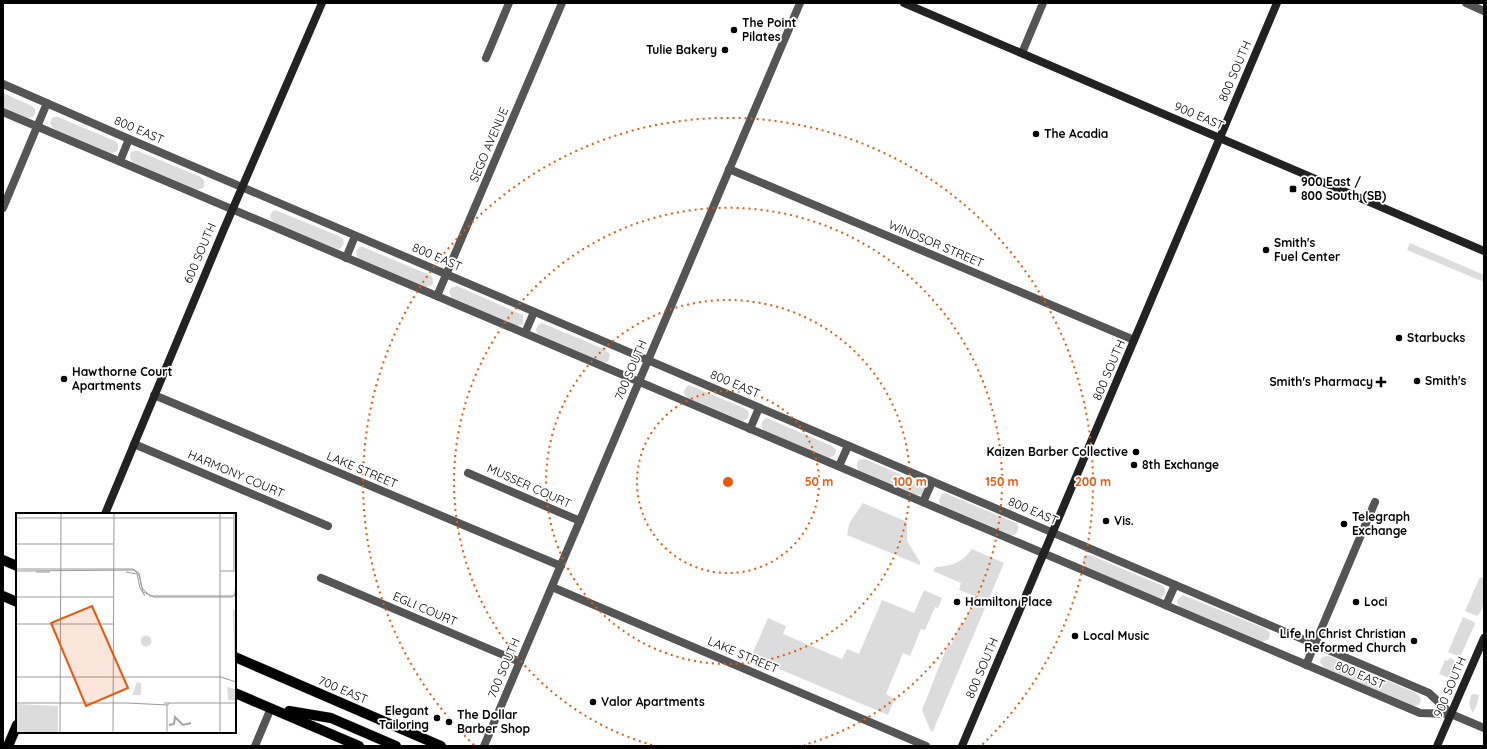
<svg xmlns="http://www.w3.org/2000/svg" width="1487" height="749" viewBox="0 0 1487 749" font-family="Quicksand,sans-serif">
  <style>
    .green { fill: #dcdcdc }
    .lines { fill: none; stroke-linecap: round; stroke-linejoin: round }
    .primary-casing { stroke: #dbdbdb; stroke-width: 11 }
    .street { stroke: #555; stroke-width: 8 }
    .secondary { stroke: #222; stroke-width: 8 }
    .primary { stroke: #000; stroke-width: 10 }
    .ring { fill: none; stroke: #e8590c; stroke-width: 2; stroke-dasharray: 2 4 }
    .poi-dot { fill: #000; stroke: #fff; stroke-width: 1.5 }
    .labels { text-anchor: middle; stroke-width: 3.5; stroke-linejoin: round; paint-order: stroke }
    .poi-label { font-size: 12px; font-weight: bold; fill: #000; stroke: #fff; text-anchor: start }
    .street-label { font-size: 12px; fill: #000; stroke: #fff }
    .inset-river { fill: none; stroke: #a3a3a3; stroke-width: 2 }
    .inset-road { fill: none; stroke: #999; stroke-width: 1 }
    .view { fill: #e8590c; fill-opacity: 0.15; stroke: #e8590c; stroke-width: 2 }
    .inset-edge { fill: none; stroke: #000; stroke-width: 2 }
    .centre { fill: #e8590c; stroke: #fff; stroke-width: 2 }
    .ring-label { font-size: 12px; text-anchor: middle; font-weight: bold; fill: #e8590c; stroke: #fff; stroke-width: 3.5; stroke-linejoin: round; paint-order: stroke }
  </style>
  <rect width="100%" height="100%" fill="#fff"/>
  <g class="green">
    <polygon points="3,93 32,106 35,109 35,114 33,117 28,118 3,107"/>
    <polygon points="55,117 58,117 115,141 118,144 118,150 116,152 111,153 56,130 52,127 50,123 52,118"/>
    <polygon points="134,151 138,151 199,176 204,180 204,186 203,188 197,190 132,162 130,157 131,152"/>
    <path d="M 275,210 L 339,236 L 343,239 L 344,244 L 340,249 L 337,249 L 275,223 C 269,219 268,214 275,210 Z"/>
    <polygon points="1410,243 1484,275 1484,282 1407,250"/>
    <path d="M 360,247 L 363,247 L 430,275 C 434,279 434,282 431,286 L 426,287 L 357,258 L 356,251 Z"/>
    <polygon points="457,286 523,315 523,324 517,326 453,299 451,297 449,292 451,288"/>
    <polygon points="542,323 604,349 610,354 608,362 603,362 540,335 537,334 536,329 538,325"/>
    <path d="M 689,385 L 746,409 L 749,413 L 748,418 L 743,421 L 740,420 L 688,398 C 682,394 683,389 689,385 Z"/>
    <path d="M 767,418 L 832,446 L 836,450 L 834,456 L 829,458 L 763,430 C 761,424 761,420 767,418 Z"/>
    <path d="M 865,459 L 923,484 L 925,487 L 923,495 L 917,495 L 859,471 C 856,467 856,463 859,460 Z"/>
    <polygon points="945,493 1016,523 1018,525 1018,530 1015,535 1011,535 943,506 940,504 939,500 942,494"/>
    <polygon points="863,503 907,522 907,541 920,562 920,565 847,535 849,524"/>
    <path d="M 972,549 L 1004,563 L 933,731 L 931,732 L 922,710 L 948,644 L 951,645 L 961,622 L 964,623 L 975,596 L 959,590 L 961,583 L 933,571 L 936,567 C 953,566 962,562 972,549 Z"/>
    <polygon points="1086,555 1090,555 1163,586 1165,589 1165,594 1161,598 1156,597 1085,567 1082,562 1083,557"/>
    <path d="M 1480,577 L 1484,578 C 1484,590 1487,607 1477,616 L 1465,611 Z"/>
    <polygon points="924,590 942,598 938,608 935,607 925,630 921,629 910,656 903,653 886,694 895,699 888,715 751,657 768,618 786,626 783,634 842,659 847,649 859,654 882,600 914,613"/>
    <polygon points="1183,595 1266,629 1270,633 1269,639 1262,642 1180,607 1177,603 1177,600"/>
    <polygon points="1463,617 1474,622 1475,624 1460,657 1448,652"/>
    <polygon points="1326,656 1329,656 1416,693 1420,697 1421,700 1419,705 1414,706 1325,669 1320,662 1321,658"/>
    <polygon points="1449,658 1459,662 1455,671 1456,676 1455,680 1439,674 1445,660 1448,661"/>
    <path d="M 1472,694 L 1479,695 L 1477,704 L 1473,713 C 1468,706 1469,701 1472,694 Z"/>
  </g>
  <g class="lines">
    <g class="primary-casing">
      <g id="primary">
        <polyline points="3,560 17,566"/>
        <polyline points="3,596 17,602"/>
        <polyline points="235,657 441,746"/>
        <polyline points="235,693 359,746"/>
        <polyline points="289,711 331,718 396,746"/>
        <polyline points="8,746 17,725"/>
      </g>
    </g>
    <g class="street">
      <polyline points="1466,3 1484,11"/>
      <polyline points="1022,53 1043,3"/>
      <polyline points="486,58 509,3"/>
      <polyline points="3,84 129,139 1429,693 1451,714 1484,728"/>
      <polyline points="3,112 1420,713 1451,714"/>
      <polyline points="120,161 129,139"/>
      <polyline points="729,169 1134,340"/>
      <polyline points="3,208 47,103"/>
      <polyline points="346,258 355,236"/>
      <polyline points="437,296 562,3"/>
      <polyline points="525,333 534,312"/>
      <polyline points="154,395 561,566"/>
      <polyline points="750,429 759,408"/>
      <polyline points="134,444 328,526"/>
      <polyline points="839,466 848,446"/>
      <polyline points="468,473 580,521"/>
      <polyline points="923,502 932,482"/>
      <polyline points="321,578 520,662"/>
      <polyline points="552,587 926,746"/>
      <polyline points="1166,605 1175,585"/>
      <polyline points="1306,665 1375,502"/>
      <polyline points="255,746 271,708"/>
      <polyline points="484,746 800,3"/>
    </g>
    <g class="secondary">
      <polyline points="904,3 1484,251"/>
      <polyline points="105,514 224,229 322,3"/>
      <polyline points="962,746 1277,3"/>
      <polyline points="1437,746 1484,638"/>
    </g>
    <use href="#primary" class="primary"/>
  </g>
  <g class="ring">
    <circle cx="728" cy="482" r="91"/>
    <circle cx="728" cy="482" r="182"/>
    <path d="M652 745A274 274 0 1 1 804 745"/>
    <path d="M474 745A365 365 0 1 1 982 745"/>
  </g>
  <g class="poi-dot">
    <circle cx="734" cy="30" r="4"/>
    <circle cx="725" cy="50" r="4"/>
    <circle cx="1036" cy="134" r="4"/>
    <rect x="1289" y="185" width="8" height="8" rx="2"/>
    <circle cx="1266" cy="250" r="4"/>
    <circle cx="1399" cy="338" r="4"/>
    <circle cx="64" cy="379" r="4"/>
    <circle cx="1417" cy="381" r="4"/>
    <path d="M1379 376h4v4h4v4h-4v4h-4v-4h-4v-4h4z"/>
    <circle cx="1136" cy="452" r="4"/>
    <circle cx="1134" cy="465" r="4"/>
    <circle cx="1106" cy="521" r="4"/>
    <circle cx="1344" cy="524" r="4"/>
    <circle cx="957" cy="602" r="4"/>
    <circle cx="1356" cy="602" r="4"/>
    <circle cx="1075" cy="636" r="4"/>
    <circle cx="1414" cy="641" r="4"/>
    <circle cx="593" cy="702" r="4"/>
    <circle cx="437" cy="718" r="4"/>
    <circle cx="449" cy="722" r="4"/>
  </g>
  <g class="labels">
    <g class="poi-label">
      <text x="742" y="27">The Point<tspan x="742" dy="14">Pilates</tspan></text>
      <text x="717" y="54" text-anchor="end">Tulie Bakery</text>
      <text x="1044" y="138">The Acadia</text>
      <text x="1301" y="186">900 East /<tspan x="1301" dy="14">800 South (SB)</tspan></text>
      <text x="1274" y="247">Smith's<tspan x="1274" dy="14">Fuel Center</tspan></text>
      <text x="1407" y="342">Starbucks</text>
      <text x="72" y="376">Hawthorne Court<tspan x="72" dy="14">Apartments</tspan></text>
      <text x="1425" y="385">Smith's</text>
      <text x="1373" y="386" text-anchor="end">Smith's Pharmacy</text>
      <text x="1128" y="456" text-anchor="end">Kaizen Barber Collective</text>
      <text x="1142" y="469">8th Exchange</text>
      <text x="1352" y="521">Telegraph<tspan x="1352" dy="14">Exchange</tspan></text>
      <text x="1114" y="525">Vis.</text>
      <text x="965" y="606">Hamilton Place</text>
      <text x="1364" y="606">Loci</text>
      <text x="1406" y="638" text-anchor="end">Life In Christ Christian<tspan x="1406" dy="14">Reformed Church</tspan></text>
      <text x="1083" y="640">Local Music</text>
      <text x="601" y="706">Valor Apartments</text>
      <text x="429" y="715" text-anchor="end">Elegant<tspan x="429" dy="14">Tailoring</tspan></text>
      <text x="457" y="719">The Dollar<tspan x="457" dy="14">Barber Shop</tspan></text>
    </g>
    <g class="street-label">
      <text transform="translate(1235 71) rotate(-67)" y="4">800 SOUTH</text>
      <text transform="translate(1199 116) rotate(23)" y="4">900 EAST</text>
      <text transform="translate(139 130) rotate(23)" y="4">800 EAST</text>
      <text transform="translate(489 145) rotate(-67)" y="4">SEGO AVENUE</text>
      <text transform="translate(936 244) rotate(23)" y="4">WINDSOR STREET</text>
      <text transform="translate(200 253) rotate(-67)" y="4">600 SOUTH</text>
      <text transform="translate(437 257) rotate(23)" y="4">800 EAST</text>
      <text transform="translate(631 370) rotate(-67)" y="4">700 SOUTH</text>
      <text transform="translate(1109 370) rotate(-67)" y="4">800 SOUTH</text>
      <text transform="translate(735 384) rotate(23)" y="4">800 EAST</text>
      <text transform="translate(362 470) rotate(23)" y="4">LAKE STREET</text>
      <text transform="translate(236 474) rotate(23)" y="4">HARMONY COURT</text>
      <text transform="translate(529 486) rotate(24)" y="4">MUSSER COURT</text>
      <text transform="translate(1033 511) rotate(23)" y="4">800 EAST</text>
      <text transform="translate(425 609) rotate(23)" y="4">EGLI COURT</text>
      <text transform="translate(743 655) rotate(23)" y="4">LAKE STREET</text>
      <text transform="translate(504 668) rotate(-67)" y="4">700 SOUTH</text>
      <text transform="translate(982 668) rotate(-67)" y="4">800 SOUTH</text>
      <text transform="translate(1360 675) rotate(23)" y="4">800 EAST</text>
      <text transform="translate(1450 687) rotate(-67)" y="4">900 SOUTH</text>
      <text transform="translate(343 690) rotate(23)" y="4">700 EAST</text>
    </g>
  </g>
  <g transform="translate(16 513)">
    <rect width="220" height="220" fill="#fff"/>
    <path d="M 220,87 L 220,144 L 218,144 L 217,97 L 219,97 ZM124.5 128a5.5 5.5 0 1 1 11 0a5.5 5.5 0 1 1-11 0ZM 121,169 L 125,170 L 125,182 L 116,182 ZM 211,174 L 220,176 L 220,188 L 212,187 ZM 0,191 L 42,193 L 42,220 L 0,220 Z" fill="#dcdcdc"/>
    <path class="inset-river" d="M 153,212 L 158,211 L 159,204 L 167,212 L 175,210"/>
    <path class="inset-road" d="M 0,5 L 165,5M 165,5 L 218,5M 0,31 L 97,31M 0,56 L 117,56 L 123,60 L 126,75 L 134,83 L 220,83M 0,58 L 118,57 L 123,62 L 127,79 L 138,84 L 216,84 L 219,81 L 220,61M 204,58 L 219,58M 218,58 L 218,0M 20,59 L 34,59M 110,59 L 121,61 L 124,75 L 129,83M 0,84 L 45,84M 45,84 L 98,84M 0,111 L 45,111M 45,111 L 98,111M 0,164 L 205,164 L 220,169M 0,190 L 111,190M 111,190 L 152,192 L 153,190M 148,190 L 220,190M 151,192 L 151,220M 44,220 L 45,0M 97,220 L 98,0M 204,220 L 204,0"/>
    <path class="view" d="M 76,93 L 112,175 L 70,193 L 35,110 Z"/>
    <rect width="220" height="220" class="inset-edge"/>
  </g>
  <circle cx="728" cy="482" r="6" class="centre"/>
  <g class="ring-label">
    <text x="819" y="486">50 m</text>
    <text x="910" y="486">100 m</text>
    <text x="1002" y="486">150 m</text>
    <text x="1093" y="486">200 m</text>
  </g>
  <rect width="1487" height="749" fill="none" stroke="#000000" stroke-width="8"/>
</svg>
